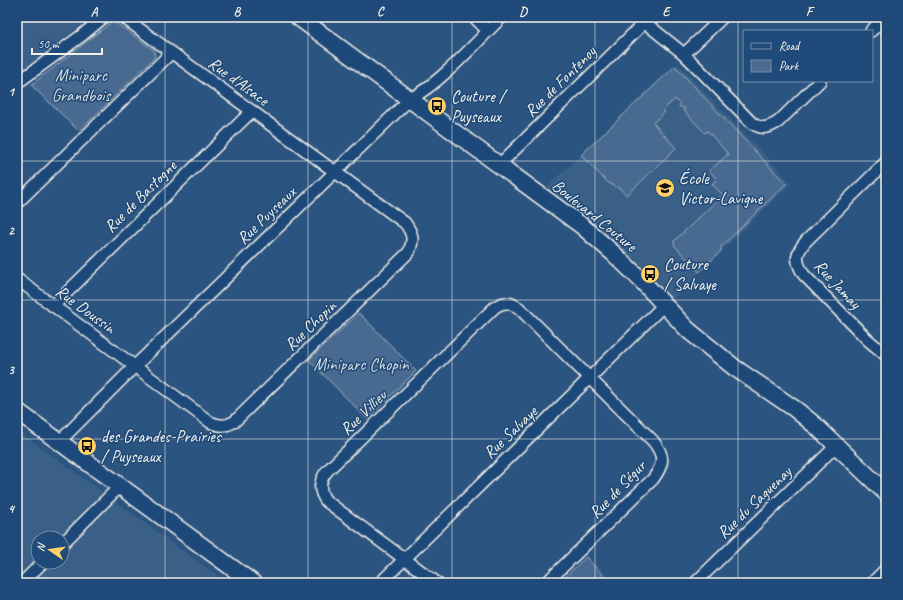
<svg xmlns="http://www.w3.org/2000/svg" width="903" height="600" viewBox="0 0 903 600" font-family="Caveat,sans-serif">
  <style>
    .built { fill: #3b6088; fill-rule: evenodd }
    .green { fill: #496b90; stroke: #9eaebc }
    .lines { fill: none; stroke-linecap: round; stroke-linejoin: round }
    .street-casing { stroke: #f4f1e8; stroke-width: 14 }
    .secondary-casing { stroke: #f4f1e8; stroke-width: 19 }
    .street { stroke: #1f4a7a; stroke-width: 11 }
    .secondary { stroke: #1f4a7a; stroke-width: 16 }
    .grid { fill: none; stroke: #f4f1e8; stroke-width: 1; stroke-opacity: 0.55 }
    .labels { text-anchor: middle; stroke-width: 3; stroke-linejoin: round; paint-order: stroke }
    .park-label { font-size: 17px; fill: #dadddb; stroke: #1f4a7a }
    .street-label { font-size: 17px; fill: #f4f1e8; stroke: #1f4a7a }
    .poi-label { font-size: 17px; fill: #f4f1e8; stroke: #1f4a7a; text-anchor: start }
    .neatline { fill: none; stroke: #f4f1e8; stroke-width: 1.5 }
    .grid-label { font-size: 13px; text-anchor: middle; font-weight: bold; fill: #f4f1e8 }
  </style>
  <rect width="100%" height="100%" fill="#2c5481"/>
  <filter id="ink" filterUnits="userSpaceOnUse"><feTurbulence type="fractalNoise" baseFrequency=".025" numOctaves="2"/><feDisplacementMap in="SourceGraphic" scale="8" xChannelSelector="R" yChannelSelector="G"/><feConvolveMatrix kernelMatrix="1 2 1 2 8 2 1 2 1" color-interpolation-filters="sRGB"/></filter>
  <g filter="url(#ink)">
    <g class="built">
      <polygon points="17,17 90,17 75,30 17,73"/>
      <polygon points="678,64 791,183 674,298 664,305 539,194 581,155"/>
      <path d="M 17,430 L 227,583 L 17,583 ZM 38,538 L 62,538 L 62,562 L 38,562 Z"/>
    </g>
    <g class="green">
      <polygon points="113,21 154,50 155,57 79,131 31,85"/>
      <polygon points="675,66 786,184 721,247 721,251 699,272 674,245 675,244 673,242 723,195 712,184 717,179 709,171 713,167 714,167 728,154 708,131 705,133 683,110 685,109 683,107 681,108 679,106 680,104 675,99 663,110 665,112 653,123 676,148 627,195 620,189 607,182 581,155"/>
      <polygon points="359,313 416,371 367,419 309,360"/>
      <polygon points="586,557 611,583 559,583"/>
    </g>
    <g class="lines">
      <g class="street-casing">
        <g id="street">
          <polyline points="474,17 488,31"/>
          <path d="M 638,17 L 684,54 L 752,123 C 762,130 768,128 778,122 L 820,81"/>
          <polyline points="871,31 885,17"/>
          <polyline points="684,54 723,17"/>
          <polyline points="17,83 81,36 104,17"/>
          <path d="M 886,162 L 806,241 C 795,254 795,261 804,275 L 868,340 L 886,355"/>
          <polyline points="499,165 645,22"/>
          <polyline points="17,203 171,53"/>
          <path d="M 17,279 L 210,422 C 219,426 226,427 235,421 L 409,252 C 414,239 413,234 405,223 L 123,17"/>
          <polyline points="53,306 252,111"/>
          <path d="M 59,442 L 135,366 L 410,99 C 442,82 475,43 502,17"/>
          <polyline points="62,544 120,486"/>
          <polyline points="22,583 43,562"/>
          <polyline points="380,583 664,305"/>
          <path d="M 437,583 L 326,501 C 318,490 319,481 327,471 L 495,307 C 504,301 510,302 519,308 L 653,441 C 665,456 664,464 653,479 L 546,583"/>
          <polyline points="695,583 837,445"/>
          <polyline points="872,583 886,569"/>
        </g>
      </g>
      <g class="secondary-casing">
        <g id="secondary">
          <polyline points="298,17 582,226 613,253 639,278 688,330 735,368 795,409 816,426 886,493"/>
          <polyline points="17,411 253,583"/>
        </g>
      </g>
      <use href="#street" class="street"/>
      <use href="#secondary" class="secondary"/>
    </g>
  </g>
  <path class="grid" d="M 165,17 L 165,583M 308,17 L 308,583M 452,17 L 452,583M 595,17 L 595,583M 738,17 L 738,583M 17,161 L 886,161M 17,300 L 886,300M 17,439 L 886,439"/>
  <defs>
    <g id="bus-disc" transform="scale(1)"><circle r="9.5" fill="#ffd166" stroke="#1f4a7a"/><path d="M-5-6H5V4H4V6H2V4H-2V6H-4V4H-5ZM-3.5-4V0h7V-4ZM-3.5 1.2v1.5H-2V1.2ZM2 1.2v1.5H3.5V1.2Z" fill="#111"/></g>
    <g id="school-disc" transform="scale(1)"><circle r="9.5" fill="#ffd166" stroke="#1f4a7a"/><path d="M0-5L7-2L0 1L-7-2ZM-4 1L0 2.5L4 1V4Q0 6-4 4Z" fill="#111"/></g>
  </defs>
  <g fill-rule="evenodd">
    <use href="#bus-disc" x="437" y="106"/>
    <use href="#school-disc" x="665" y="188"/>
    <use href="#bus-disc" x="650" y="274"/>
    <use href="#bus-disc" x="87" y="446"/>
  </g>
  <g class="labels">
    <g class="park-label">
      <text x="81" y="81">Miniparc<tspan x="81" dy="20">Grandbois</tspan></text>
      <text x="361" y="370">Miniparc Chopin</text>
    </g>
    <g class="street-label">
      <text transform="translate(239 81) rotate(36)" y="6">Rue d'Alsace</text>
      <text transform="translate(560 81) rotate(-45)" y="6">Rue de Fontenoy</text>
      <text transform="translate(140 196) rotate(-45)" y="6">Rue de Bastogne</text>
      <text transform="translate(266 215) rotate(-44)" y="6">Rue Puyseaux</text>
      <text transform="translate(595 215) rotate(39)" y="6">Boulevard Couture</text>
      <text transform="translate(838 284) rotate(47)" y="6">Rue Jamay</text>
      <text transform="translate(86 309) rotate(36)" y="6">Rue Doussin</text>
      <text transform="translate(310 325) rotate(-44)" y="6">Rue Chopin</text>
      <text transform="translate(363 412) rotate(-44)" y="6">Rue Villieu</text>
      <text transform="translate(510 432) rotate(-44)" y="6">Rue Salvaye</text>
      <text transform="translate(617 489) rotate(-46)" y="6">Rue de Ségur</text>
      <text transform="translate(754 502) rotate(-44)" y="6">Rue du Saguenay</text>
    </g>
    <g class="poi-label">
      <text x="451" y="102">Couture /<tspan x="451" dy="20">Puyseaux</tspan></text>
      <text x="679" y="184">École<tspan x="679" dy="20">Victor-Lavigne</tspan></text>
      <text x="664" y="270">Couture<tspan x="664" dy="20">/ Salvaye</tspan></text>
      <text x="101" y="442">des Grandes-Prairies<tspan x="101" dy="20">/ Puyseaux</tspan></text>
    </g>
  </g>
  <rect width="903" height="600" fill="none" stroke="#1f4a7a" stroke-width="44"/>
  <rect x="743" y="30" width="130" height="52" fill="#1f4a7a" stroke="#748da6"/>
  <rect x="751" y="43" width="20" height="6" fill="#1f4a7a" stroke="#748da6"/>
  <text x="779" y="50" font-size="12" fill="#f4f1e8">Road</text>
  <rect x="751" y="60" width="20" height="12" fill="#496b90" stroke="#748da6"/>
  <text x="779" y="70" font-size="12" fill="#f4f1e8">Park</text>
  <g transform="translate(50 550) rotate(283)"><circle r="19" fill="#1f4a7a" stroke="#748da6"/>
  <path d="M0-3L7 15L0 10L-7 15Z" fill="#ffd166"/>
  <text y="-6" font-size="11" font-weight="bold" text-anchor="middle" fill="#f4f1e8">N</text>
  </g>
  <path d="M32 48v6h70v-6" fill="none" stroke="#f4f1e8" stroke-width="2"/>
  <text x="38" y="48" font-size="12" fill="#f4f1e8" stroke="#1f4a7a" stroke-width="3" paint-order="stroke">50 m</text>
  <rect x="22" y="22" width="859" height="556" class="neatline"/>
  <g class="grid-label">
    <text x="94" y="16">A</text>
    <text x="237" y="16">B</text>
    <text x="380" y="16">C</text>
    <text x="523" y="16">D</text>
    <text x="666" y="16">E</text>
    <text x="809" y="16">F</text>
    <text x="11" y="96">1</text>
    <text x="11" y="235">2</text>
    <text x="11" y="374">3</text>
    <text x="11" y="513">4</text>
  </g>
</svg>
